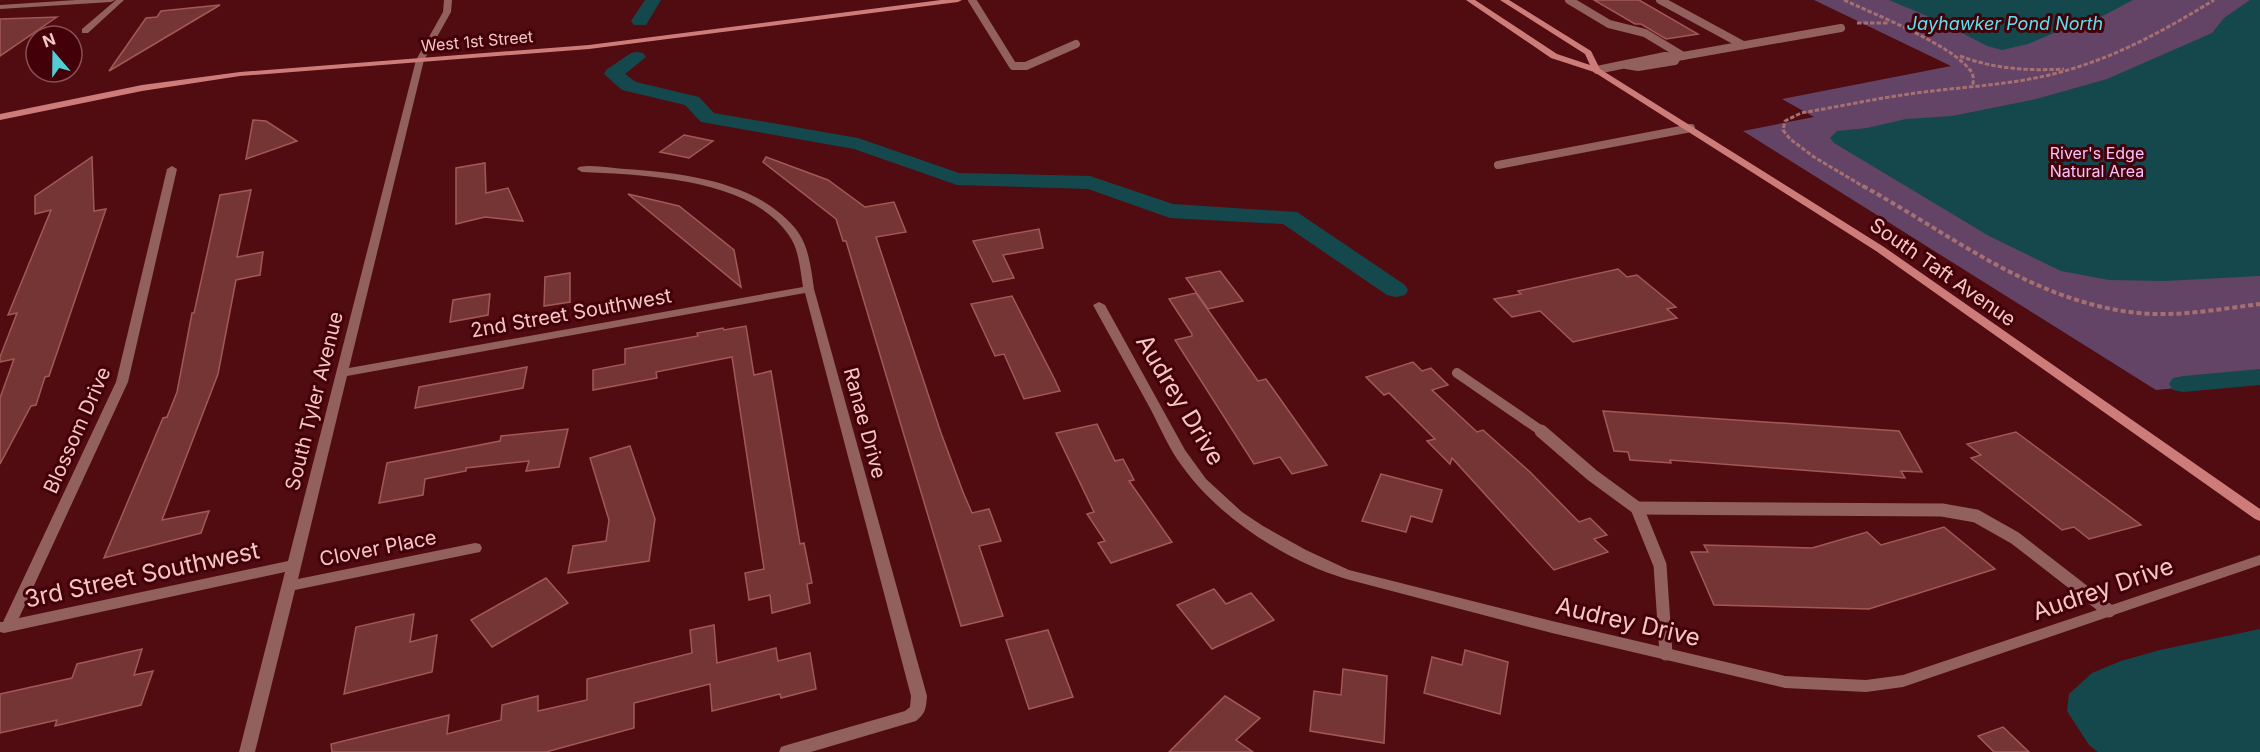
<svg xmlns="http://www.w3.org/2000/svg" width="2260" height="752" viewBox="0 0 2260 752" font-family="Inter,sans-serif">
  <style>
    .green { fill: #634467 }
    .water { fill: #15484c }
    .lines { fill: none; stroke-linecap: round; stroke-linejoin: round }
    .canal { fill: #15484c; fill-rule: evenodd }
    .building { fill: #743534; stroke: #a35856; stroke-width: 1.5 }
    .path-far1 { stroke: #a66f70; stroke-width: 3; stroke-dasharray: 4.5 2; stroke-linecap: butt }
    .path { stroke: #a66f70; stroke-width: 4; stroke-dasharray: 5 3; stroke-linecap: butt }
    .service-far2 { stroke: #92605d; stroke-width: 8 }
    .service-far1 { stroke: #92605d; stroke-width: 10 }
    .service { stroke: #92605d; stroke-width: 13 }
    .minor { fill: #92605d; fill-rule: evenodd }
    .secondary { fill: #cd7c79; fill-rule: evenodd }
    .labels { text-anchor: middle; stroke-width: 6; stroke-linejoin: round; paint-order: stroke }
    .far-street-label { font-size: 16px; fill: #f2c7c4; stroke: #440008 }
    .far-park-label { font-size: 16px; fill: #f6c3fd; stroke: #440008 }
    .far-water-label { font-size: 18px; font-style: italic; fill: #58e2ed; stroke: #440008 }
    .street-label { font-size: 20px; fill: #f2c7c4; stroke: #440008 }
    .near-street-label { font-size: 24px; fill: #f2c7c4; stroke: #440008 }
  </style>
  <rect width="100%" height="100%" fill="#500c11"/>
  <polygon class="green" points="1814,0 2260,0 2260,380 2156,390 1743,131 1814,117 1782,99 1951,66"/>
  <g class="water">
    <polygon points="1889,0 2133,0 2099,18 2073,25 2028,44 2002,50 1987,46 1941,22"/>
    <polygon points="2250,0 2260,0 2260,276 2165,281 2109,280 2061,271 1989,236 1834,143 1830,138 1837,131 1867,128 1906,119 1952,116 2036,99 2107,79 2212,33 2224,18"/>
    <polygon points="2260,629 2260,752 2098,752 2089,745 2067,711 2069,694 2092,673 2121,661 2160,650"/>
  </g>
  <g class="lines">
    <g class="canal">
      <polygon points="645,0 661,0 646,25 634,25 631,21"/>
      <polygon points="637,52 643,53 646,57 625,74 636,82 699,97 714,113 858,138 959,173 1090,176 1173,204 1297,212 1405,285 1408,290 1405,295 1396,297 1387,295 1283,224 1170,218 1088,189 957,185 854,149 701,122 685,105 622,90 604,74 606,70 631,53"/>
      <polygon points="2260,369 2260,385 2183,392 2173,390 2169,384 2173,378 2183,376"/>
    </g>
  </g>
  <g class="building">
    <polygon points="1594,0 1639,0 1698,34 1666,39 1641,24 1635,24"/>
    <polygon points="220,5 109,71 146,18 157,17 161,11"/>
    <polygon points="57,17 0,56 0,19"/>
    <polygon points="253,120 266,121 297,141 246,159"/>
    <polygon points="684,135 713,141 689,158 660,152"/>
    <polygon points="92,157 94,211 106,209 49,376 45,377 36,405 31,406 0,464 0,398 14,359 0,362 0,357 17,313 8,315 51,210 35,214 35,196"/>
    <polygon points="766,157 828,180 865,207 894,202 906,232 876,237 941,433 963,492 972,513 989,509 1001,541 979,546 1003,616 961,626 846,241 843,241 836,219 763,162"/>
    <polygon points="485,163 486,193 508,188 523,221 485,217 456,224 456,168"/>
    <polygon points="251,190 237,257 263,252 260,275 236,280 218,374 162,520 209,511 201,533 104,558 163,418 167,417 177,392 192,313 194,313 220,195"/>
    <polygon points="628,194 679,206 734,250 741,287"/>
    <polygon points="1039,229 1043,248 1003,255 1014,278 993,282 973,241"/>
    <polygon points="1618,269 1627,277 1637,275 1676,307 1667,309 1677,318 1573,342 1540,311 1512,317 1494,299 1521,294 1518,291"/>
    <polygon points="1220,271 1243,301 1208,309 1186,278"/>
    <polygon points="570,273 570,302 544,306 545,277"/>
    <polygon points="1196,293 1258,381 1266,379 1327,465 1292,474 1280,457 1254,464 1175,340 1192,336 1192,334 1169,299"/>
    <polygon points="490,294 488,315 450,322 453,300"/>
    <polygon points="1012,296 1054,378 1060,391 1024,399 1004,354 995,356 971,304"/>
    <polygon points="746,326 754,375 771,371 800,544 804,543 812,583 807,584 810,603 772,613 770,595 749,600 745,573 764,569 732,357 656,372 657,378 593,390 593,370 625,364 625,349 698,336 697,333 723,328 724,330"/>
    <polygon points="1413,362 1422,371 1431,368 1448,385 1432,390 1477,432 1483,430 1530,472 1579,522 1590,518 1607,535 1594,539 1608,552 1554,570 1452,458 1450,464 1427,441 1435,439 1389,393 1384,395 1366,377"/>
    <polygon points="527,367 523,388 415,408 419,387"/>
    <polygon points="1603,411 1899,431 1922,472 1901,471 1905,478 1670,460 1671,463 1630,460 1628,452 1614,451"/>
    <polygon points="1097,424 1115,461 1123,459 1134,480 1129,481 1172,542 1111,563 1098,543 1105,541 1087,514 1094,512 1056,433"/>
    <polygon points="568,429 559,467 526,471 529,461 466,468 466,471 425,479 423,495 379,503 387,463 500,441 501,436"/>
    <polygon points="2016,432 2141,525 2089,539 2074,527 2062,530 1971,458 1981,455 1967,444"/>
    <polygon points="630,446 655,519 649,561 568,573 573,546 606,541 609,520 590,458"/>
    <polygon points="1381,474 1442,490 1432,522 1411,516 1406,532 1362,521"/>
    <polygon points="1944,527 1995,569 1869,609 1714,605 1691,552 1708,552 1704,545 1812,548 1867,532 1881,545"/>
    <polygon points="546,578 568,603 492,647 471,620"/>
    <polygon points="1214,589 1226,604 1251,593 1274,620 1212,649 1177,605"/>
    <polygon points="414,614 410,642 437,635 432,672 344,694 356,627"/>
    <polygon points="714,625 717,663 776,648 778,661 810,653 816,689 781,698 780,694 712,711 710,684 634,703 634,728 546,752 332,752 331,744 449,715 447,734 501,720 502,705 538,696 538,711 587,700 587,679 692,653 690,630"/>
    <polygon points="1048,630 1073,697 1029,709 1006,640"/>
    <polygon points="142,649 134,675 153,671 141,705 55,726 57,720 0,733 0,694 72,678 77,664"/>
    <polygon points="1465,650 1508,662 1500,714 1424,693 1432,657 1462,665"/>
    <polygon points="1343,669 1387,676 1384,743 1310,731 1314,691 1341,695"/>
    <polygon points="1225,696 1260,718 1236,740 1253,752 1169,752"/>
    <polygon points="2003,727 2029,752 1994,752 1978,736"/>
  </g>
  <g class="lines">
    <g class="path-far1">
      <path d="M 1844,0 C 1876,15 1950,44 1970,70 C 1974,75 1974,81 1972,87"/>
      <polyline points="1857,23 1888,23"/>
      <path d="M 1960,56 C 1994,69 2028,71 2064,69"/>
      <path d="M 1866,188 L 1814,157 L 1790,139 L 1783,130 L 1785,121 L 1801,113 C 1837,107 1873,99 1909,94 C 1956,87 2003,86 2049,75 C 2109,61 2162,32 2214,0"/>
    </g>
    <path class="path" d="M 1863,186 C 1952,235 2033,302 2138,313 C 2178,317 2220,309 2260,304"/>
    <g class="service-far2">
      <polyline points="972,0 1013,66 1026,66 1076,44"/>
      <polyline points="1569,0 1609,24 1645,33 1683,56"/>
      <polyline points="1660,0 1743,45"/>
      <polyline points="1677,57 1841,28"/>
      <polyline points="1597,70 1665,56 1677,57 1675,61 1638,67 1626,65"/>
      <polyline points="1498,165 1691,128"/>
    </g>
    <polyline class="service-far1" points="1457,373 1543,432"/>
    <g class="service">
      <polyline points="1541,431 1592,475 1637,508 1660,565 1666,654"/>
      <polyline points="1637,508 1942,510 1976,516 2015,538 2109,611"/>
    </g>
    <g class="minor">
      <polygon points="76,0 115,0 111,2 0,9 0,5"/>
      <polygon points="116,0 124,0 88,33 82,33 82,29"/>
      <path d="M 444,0 L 452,0 L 451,12 L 424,60 L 349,368 L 803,287 C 800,269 799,248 788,234 C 749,178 644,175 582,172 L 577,169 L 579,167 C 593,164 610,168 625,169 C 682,173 756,181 795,228 C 809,245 811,268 814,289 L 927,696 C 926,708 926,713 916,721 L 811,752 L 779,752 L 781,747 L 787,745 L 905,711 L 910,707 L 911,696 L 805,293 L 347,376 L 298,579 L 475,543 L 480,544 L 482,548 L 480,552 L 475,553 L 295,590 L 255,752 L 239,752 L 285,572 L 4,633 L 0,632 L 0,622 L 3,622 L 116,382 L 167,169 L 172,166 L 177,169 L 128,382 L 19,618 L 288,561 L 416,60 L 443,12 Z"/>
      <path d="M 1099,302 L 1105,305 L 1185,450 L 1206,479 L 1242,512 L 1263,526 L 1306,550 L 1349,570 L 1552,621 L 1785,676 L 1866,680 L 1903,675 L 2260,555 L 2260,565 L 1903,687 L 1866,692 L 1785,688 L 1552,633 L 1346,579 C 1286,561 1219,518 1182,466 C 1169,449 1161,429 1151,410 C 1132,375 1112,340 1093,305 Z"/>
    </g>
    <g class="secondary">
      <polygon points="941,0 962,0 958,2 589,49 240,76 142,91 0,120 0,114 142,85 240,72 589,45"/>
      <polygon points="1466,0 1475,0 1557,54 1590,65 1585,54 1500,0 1509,0 1591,51 1600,69 1884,247 2260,509 2260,521 2255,519 1876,251 1594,72 1551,58"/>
    </g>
  </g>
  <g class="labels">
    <g class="far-street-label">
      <text transform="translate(477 41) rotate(-5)" y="6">West 1st Street</text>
    </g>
    <g class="far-park-label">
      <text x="2097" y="159">River's Edge<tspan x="2097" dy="18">Natural Area</tspan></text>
    </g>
    <g class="far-water-label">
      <text x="2005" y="30">Jayhawker Pond North</text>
    </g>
    <g class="street-label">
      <text transform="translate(1943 272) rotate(35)" y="7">South Taft Avenue</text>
      <text transform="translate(571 313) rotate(-10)" y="7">2nd Street Southwest</text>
      <text transform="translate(314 401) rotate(-76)" y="7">South Tyler Avenue</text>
      <text transform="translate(865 423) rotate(75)" y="7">Ranae Drive</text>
      <text transform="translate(77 430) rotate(-66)" y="7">Blossom Drive</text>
      <text transform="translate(378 548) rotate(-11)" y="7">Clover Place</text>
    </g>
    <g class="near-street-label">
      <text transform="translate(1180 400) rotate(59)" y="8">Audrey Drive</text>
      <text transform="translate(142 575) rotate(-12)" y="8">3rd Street Southwest</text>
      <text transform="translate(2103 589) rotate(-19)" y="8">Audrey Drive</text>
      <text transform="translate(1628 622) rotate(13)" y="8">Audrey Drive</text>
    </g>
  </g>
  <g transform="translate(54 54) rotate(340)"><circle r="28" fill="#440008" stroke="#8a5053" stroke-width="1.5"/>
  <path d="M0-4.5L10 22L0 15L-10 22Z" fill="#52ccd5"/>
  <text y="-9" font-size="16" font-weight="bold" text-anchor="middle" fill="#f2c7c4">N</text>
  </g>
</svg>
